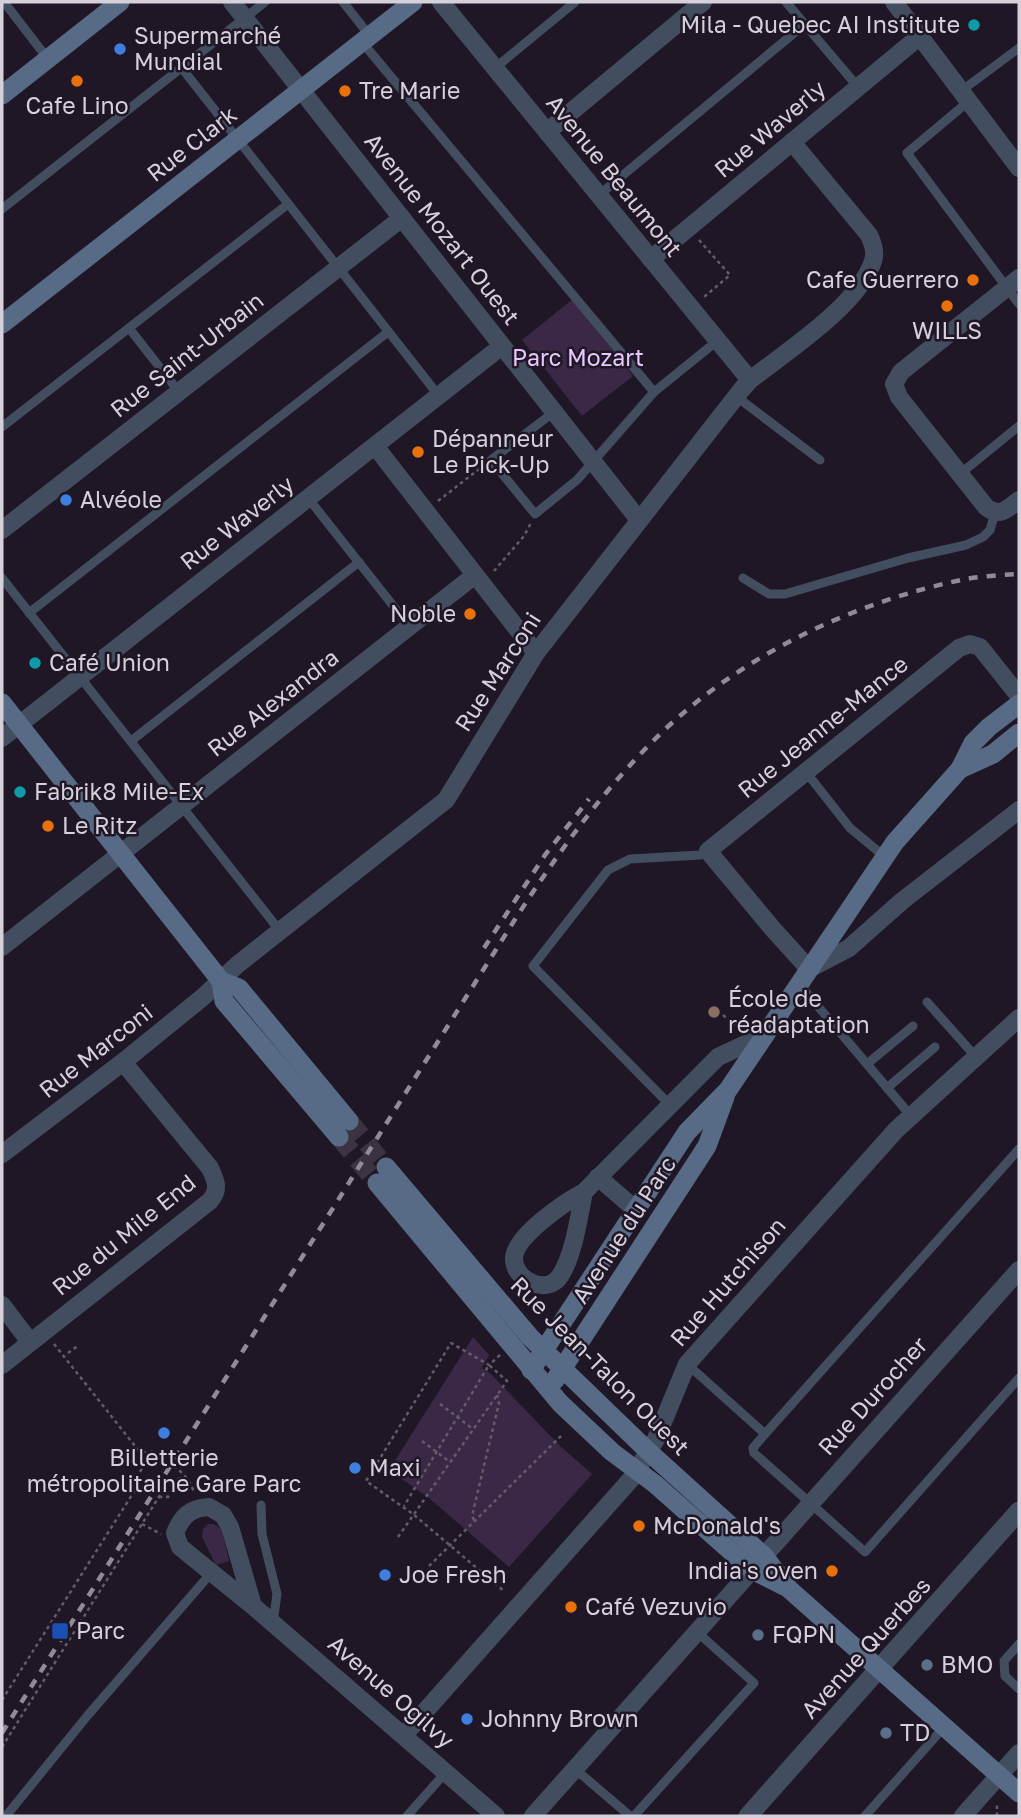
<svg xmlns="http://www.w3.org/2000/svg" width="1021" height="1818" viewBox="0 0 1021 1818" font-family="'Golos Text',sans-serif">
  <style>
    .green { fill: #3a2846 }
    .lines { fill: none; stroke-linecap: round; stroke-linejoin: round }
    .secondary-tunnel { stroke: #3b3341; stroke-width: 19; stroke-dasharray: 19 10; stroke-linecap: butt }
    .path { stroke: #635c69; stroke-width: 2.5; stroke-dasharray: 3.5 3.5; stroke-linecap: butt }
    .service { stroke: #424e5f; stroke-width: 9 }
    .minor { stroke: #424e5f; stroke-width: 18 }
    .tertiary { stroke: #424e5f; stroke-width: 19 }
    .secondary { stroke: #586b86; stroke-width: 19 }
    .rail { stroke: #928b97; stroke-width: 4.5; stroke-dasharray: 9 9; stroke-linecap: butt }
    .culture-dot { fill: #0f9aa8; stroke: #201726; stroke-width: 2.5 }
    .shop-dot { fill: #3f7fe0; stroke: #201726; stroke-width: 2.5 }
    .food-dot { fill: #e8710a; stroke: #201726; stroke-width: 2.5 }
    .education-dot { fill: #8d6e63; stroke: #201726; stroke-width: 2.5 }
    .transit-dot { fill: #1a4fb4; stroke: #201726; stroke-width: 2.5 }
    .service-dot { fill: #5c6f8a; stroke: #201726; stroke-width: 2.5 }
    .labels { text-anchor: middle; stroke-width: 5; stroke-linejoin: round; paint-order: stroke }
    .poi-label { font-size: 23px; fill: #d6d0db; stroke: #201726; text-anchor: start }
    .street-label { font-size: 23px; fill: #d6d0db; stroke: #201726 }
    .park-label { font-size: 23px; fill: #e7c7fd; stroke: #201726 }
  </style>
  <rect width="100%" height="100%" fill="#201726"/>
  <g class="green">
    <polygon points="573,299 633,376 582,416 522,340"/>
    <polygon points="473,1337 489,1355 482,1368 491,1374 559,1445 592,1474 509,1567 429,1498 389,1470"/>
    <polygon points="208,1524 214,1524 222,1530 229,1561 216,1565 202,1537 203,1529"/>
  </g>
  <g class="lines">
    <g class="secondary-tunnel">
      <polyline points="349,1121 386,1167"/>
      <polyline points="339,1137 377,1183"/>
    </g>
    <g class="path">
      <polyline points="699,240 730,275 704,297"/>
      <polyline points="438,501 483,466"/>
      <polyline points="494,571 524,536 531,523"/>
      <polyline points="723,1015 735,1025"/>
      <path d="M 54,1344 L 139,1451 C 160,1453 189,1472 194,1493"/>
      <polyline points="68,1353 79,1345"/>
      <polyline points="500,1355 489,1365 451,1343 366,1481 413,1514 505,1592"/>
      <polyline points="440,1404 473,1429"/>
      <polyline points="422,1441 450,1462"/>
      <polyline points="137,1485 137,1477 154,1448"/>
      <polyline points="159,1497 168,1497 181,1475"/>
      <polyline points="474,1520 472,1516 499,1403 497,1395"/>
      <polyline points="142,1524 161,1534"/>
      <polyline points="398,1537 507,1381 489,1365 404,1506"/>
      <polyline points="429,1566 561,1436"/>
      <polyline points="2,1700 142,1479"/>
      <polyline points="2,1747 162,1492"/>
      <polyline points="997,1816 997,1803"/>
    </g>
    <g class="service">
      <polyline points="4,2 48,59"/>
      <polyline points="343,2 370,36"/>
      <polyline points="786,2 858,87"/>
      <polyline points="362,42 654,392"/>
      <polyline points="181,67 439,396"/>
      <polyline points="495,68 575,2"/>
      <polyline points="961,91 1019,48"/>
      <polyline points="969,101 907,153 1019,304"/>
      <polyline points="599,195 805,24"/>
      <polyline points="2,209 265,2"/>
      <polyline points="129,328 179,392"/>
      <polyline points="737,397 820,460"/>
      <polyline points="554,412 491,460 535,514 577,480 654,392 717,341"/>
      <polyline points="2,427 288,204"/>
      <polyline points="960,474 1019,426"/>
      <polyline points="308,498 410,627"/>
      <polyline points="2,578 280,931"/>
      <polyline points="743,578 769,594 785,594 908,558 966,545 983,537 990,530 995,513"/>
      <polyline points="29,613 388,332"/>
      <polyline points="131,741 359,562"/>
      <polyline points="806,772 850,828 885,857"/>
      <polyline points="799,984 911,1116"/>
      <polyline points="927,1002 976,1057"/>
      <polyline points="867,1064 913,1026"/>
      <polyline points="887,1088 935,1047"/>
      <polyline points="670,1105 533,966 608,870 630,859 700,855 708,851"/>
      <polyline points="687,1364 765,1434 1019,1149"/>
      <polyline points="765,1434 753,1448 754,1453 865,1552 1019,1378"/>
      <polyline points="261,1505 262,1534 277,1594 273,1623"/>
      <polyline points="1019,1644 1004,1661 1005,1676 1019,1689"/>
      <polyline points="575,1769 630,1816"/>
      <polyline points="6,1816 88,1715 212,1572"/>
      <polyline points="407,1816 446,1772"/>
      <polyline points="634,1816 754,1683 697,1632"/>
      <polyline points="865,1816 945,1726"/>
    </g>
    <g class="minor">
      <polyline points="232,2 639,520"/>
      <polyline points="441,2 750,380"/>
      <polyline points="894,2 1019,168"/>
      <polyline points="547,132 703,2"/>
      <polyline points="651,259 920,36"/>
      <path d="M 1019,278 L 901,372 L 894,384 L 899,397 L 986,507 C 999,518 1008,509 1019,500"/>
      <polyline points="375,446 536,653"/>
      <polyline points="2,530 402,218"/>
      <polyline points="1019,696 980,647 970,644 959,648 708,851 772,928 809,969 849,948 902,901 1019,810"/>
      <polyline points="2,738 502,346"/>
      <polyline points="2,947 475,575"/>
      <path d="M 2,1154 L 123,1062 L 203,997 L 237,965 L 446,800 L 536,653 L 742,389 L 750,380 C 786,352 859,305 873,261 C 876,252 873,244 869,235 L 792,142"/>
      <polyline points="598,1177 636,1210"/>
      <path d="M 584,1192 C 579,1216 574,1255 560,1276 C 547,1296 513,1280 514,1258 C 515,1236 565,1202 584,1192 L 718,1057 L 763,1036"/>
      <polyline points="2,1305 30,1342"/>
      <path d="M 2,1365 L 210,1201 C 220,1189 216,1181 210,1168 L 123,1062"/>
      <polyline points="764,1556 1019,1270"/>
      <path d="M 253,1606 L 230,1527 L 223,1515 L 209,1507 C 190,1508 182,1516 175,1533 L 180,1547 L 253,1606 L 496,1816"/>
      <polyline points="404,1735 632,1478 656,1439 687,1364 896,1130 1019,1018"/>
      <polyline points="533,1816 752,1570"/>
      <polyline points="963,1816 1019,1753"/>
    </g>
    <polyline class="tertiary" points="748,1816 1019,1511"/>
    <g class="secondary">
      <polyline points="2,95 120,2"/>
      <polyline points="2,324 413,2"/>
      <polyline points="2,703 221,981 224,1001 339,1137"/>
      <polyline points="960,769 993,754 1019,733"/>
      <polyline points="221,981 239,988 349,1121"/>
      <polyline points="386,1167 530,1337 649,1452 764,1556 789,1589 1019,1793"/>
      <polyline points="377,1183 560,1403 612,1452 655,1484 752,1570 784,1586"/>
      <polyline points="531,1370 687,1132 728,1090 895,842 960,769 973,743 989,727 1019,704"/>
      <polyline points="555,1380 707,1146 725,1097"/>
    </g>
    <g class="rail">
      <polyline points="484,948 545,855 589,799"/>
      <path d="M 2,1733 L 514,921 C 555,857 600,794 654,740 C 737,657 852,602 966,579 C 983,576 1002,575 1019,574"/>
    </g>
  </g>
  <g class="culture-dot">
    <circle cx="974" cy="25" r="7"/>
    <circle cx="35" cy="663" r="7"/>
    <circle cx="20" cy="792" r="7"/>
  </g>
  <g class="shop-dot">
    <circle cx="120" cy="49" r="7"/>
    <circle cx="66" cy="500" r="7"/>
    <circle cx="164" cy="1433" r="7"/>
    <circle cx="355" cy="1468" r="7"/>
    <circle cx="385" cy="1575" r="7"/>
    <circle cx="467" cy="1719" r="7"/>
  </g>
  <g class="food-dot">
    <circle cx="77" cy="81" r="7"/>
    <circle cx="345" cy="91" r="7"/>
    <circle cx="973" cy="280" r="7"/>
    <circle cx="947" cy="306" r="7"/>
    <circle cx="418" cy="452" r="7"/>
    <circle cx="470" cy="614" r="7"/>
    <circle cx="48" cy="826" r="7"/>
    <circle cx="639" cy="1526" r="7"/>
    <circle cx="832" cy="1571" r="7"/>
    <circle cx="571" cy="1607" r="7"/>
  </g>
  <circle class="education-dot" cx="714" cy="1012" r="7"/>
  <rect class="transit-dot" x="51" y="1622" width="18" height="18" rx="3.5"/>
  <g class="service-dot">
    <circle cx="758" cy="1635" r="7"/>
    <circle cx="927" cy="1665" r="7"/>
    <circle cx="886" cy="1733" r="7"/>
  </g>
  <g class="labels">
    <g class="poi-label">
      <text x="960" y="33" text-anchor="end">Mila - Quebec AI Institute</text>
      <text x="134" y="44">Supermarché<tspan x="134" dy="26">Mundial</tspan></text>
      <text x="359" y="99">Tre Marie</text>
      <text x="77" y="114" text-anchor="middle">Cafe Lino</text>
      <text x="959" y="288" text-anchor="end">Cafe Guerrero</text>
      <text x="947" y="339" text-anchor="middle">WILLS</text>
      <text x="432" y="447">Dépanneur<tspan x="432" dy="26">Le Pick-Up</tspan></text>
      <text x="80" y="508">Alvéole</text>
      <text x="456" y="622" text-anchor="end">Noble</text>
      <text x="49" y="671">Café Union</text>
      <text x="34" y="800">Fabrik8 Mile-Ex</text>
      <text x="62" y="834">Le Ritz</text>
      <text x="728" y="1007">École de<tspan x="728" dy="26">réadaptation</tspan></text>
      <text x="164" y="1466" text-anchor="middle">Billetterie<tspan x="164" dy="26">métropolitaine Gare Parc</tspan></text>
      <text x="369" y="1476">Maxi</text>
      <text x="653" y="1534">McDonald's</text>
      <text x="818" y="1579" text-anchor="end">India's oven</text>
      <text x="399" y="1583">Joe Fresh</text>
      <text x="585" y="1615">Café Vezuvio</text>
      <text x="76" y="1639">Parc</text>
      <text x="772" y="1643">FQPN</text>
      <text x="941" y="1673">BMO</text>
      <text x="481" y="1727">Johnny Brown</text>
      <text x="900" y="1741">TD</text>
    </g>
    <g class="street-label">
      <text transform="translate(770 129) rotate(-40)" y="8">Rue Waverly</text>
      <text transform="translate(192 144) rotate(-38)" y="8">Rue Clark</text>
      <text transform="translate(614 176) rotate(51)" y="8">Avenue Beaumont</text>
      <text transform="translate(442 229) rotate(52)" y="8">Avenue Mozart Ouest</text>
      <text transform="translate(187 355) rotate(-38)" y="8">Rue Saint-Urbain</text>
      <text transform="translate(237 523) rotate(-38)" y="8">Rue Waverly</text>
      <text transform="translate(498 672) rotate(-57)" y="8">Rue Marconi</text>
      <text transform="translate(273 703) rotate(-38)" y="8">Rue Alexandra</text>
      <text transform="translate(823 727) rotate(-39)" y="8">Rue Jeanne-Mance</text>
      <text transform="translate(96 1051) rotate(-38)" y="8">Rue Marconi</text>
      <text transform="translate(624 1230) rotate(-57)" y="8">Avenue du Parc</text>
      <text transform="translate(124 1235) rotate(-39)" y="8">Rue du Mile End</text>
      <text transform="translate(728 1282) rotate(-49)" y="8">Rue Hutchison</text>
      <text transform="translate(600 1366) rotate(45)" y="8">Rue Jean-Talon Ouest</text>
      <text transform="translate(873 1396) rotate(-48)" y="8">Rue Durocher</text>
      <text transform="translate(866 1648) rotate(-48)" y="8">Avenue Querbes</text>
      <text transform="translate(391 1692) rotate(41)" y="8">Avenue Ogilvy</text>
    </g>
    <g class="park-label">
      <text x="578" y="366">Parc Mozart</text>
    </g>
  </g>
  <rect width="1021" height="1818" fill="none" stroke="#d6d0db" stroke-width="7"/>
</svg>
